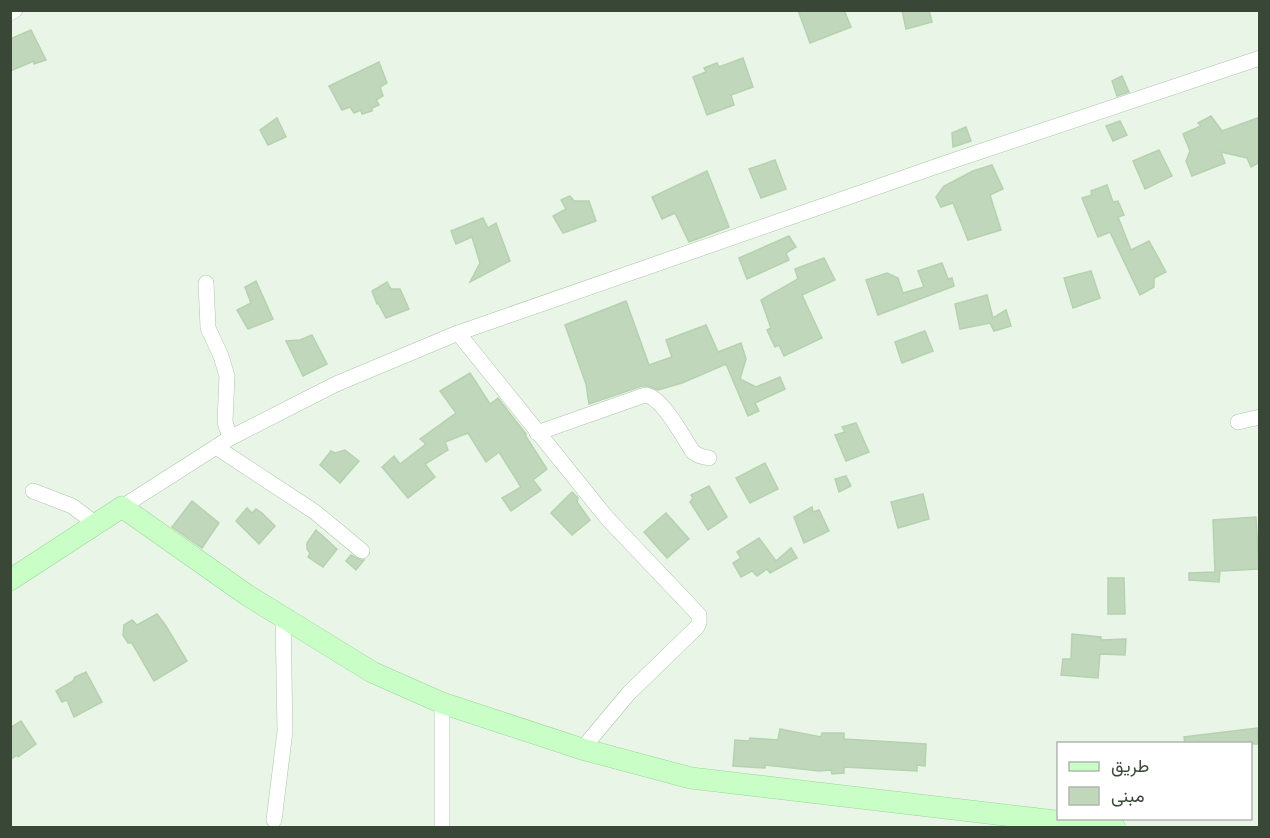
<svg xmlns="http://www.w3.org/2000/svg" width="1270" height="838" viewBox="0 0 1270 838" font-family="'Nunito Sans',Vazirmatn,sans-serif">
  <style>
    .building { fill: #c1d7bc; stroke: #b5d2af; stroke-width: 1.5 }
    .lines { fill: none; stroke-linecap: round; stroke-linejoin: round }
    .minor-casing { stroke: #afc4ac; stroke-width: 16 }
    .secondary-casing { stroke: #98d795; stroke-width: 22 }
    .minor { stroke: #fff; stroke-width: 15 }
    .secondary { stroke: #c9ffc7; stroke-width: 21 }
  </style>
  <rect width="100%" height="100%" fill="#e9f5e7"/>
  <g class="building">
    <polygon points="798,10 844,10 851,27 810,43"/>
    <polygon points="902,10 929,10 932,22 906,29"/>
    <polygon points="31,30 46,60 34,64 34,61 10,71 10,39"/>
    <polygon points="743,58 753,87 731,95 734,105 707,115 693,77 706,72 704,68 717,63 719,67"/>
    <polygon points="379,62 387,83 380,87 383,96 376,100 379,105 372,108 372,111 362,114 361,110 354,113 350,107 342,110 329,86"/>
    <polygon points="1122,76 1129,92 1117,96 1112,81"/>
    <polygon points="1211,116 1222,131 1260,117 1260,162 1251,167 1247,158 1221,152 1225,163 1192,176 1186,161 1190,151 1183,134 1201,126 1198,123"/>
    <polygon points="277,118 286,137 268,145 260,130"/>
    <polygon points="1120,121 1127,135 1113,141 1106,126"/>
    <polygon points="966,127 971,141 953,147 952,133"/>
    <polygon points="1159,150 1172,176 1145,189 1133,161"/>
    <polygon points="775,160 786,189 761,198 749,169"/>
    <polygon points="992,165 1003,189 990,195 1001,230 968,240 953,203 941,207 936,197 944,186 973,171"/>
    <polygon points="707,171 729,227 689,242 675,213 662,219 652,197"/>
    <polygon points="1107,185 1113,202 1118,201 1124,215 1118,217 1131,250 1149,241 1166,272 1154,278 1154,287 1140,295 1110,232 1098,237 1082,198 1092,195 1091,191"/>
    <polygon points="570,196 574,201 589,201 596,221 563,233 553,216 566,209 561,200"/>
    <polygon points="483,218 488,228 496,223 510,261 470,282 480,263 472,237 456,244 451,231"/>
    <polygon points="789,236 796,247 786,253 789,260 747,279 739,258"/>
    <polygon points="824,258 835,280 802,295 822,338 784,356 779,345 775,347 767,330 771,328 761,300 798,279 795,269"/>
    <polygon points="942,263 948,279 952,278 954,286 878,315 866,280 887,273 898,278 903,293 924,287 918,271"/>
    <polygon points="1091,271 1100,298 1073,308 1064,278"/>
    <polygon points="256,281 273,319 248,329 237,310 251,303 245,287"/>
    <polygon points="387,282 391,289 400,289 409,309 386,318 378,303 377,304 372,291"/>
    <polygon points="987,295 993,318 1006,310 1011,326 994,331 990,323 960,329 955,304"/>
    <polygon points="626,301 649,365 672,357 666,340 706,325 718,352 741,343 746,359 740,379 756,387 780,377 785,389 755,403 759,411 748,416 726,364 682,383 658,390 648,386 642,386 589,404 586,384 565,325"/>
    <polygon points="925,331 933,351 902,363 895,342"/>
    <polygon points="312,335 327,364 303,376 286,341 300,340"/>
    <polygon points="470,373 490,404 498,398 526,434 525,435 547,469 533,480 541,490 511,511 502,498 521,487 499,452 486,462 468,433 445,442 448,450 425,464 435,477 408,498 382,467 394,456 400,464 426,444 420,439 456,413 440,391"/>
    <polygon points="856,423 869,452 846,461 835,435 845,432 842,427"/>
    <polygon points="345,450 359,461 340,483 320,465 331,451 335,453"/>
    <polygon points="765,463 778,489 750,503 736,478"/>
    <polygon points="846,476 851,486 839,492 835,479"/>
    <polygon points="709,486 727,517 708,530 690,502 693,498 691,495"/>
    <polygon points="572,492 578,498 577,502 590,520 572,535 551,513"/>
    <polygon points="923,494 929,519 898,528 891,502"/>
    <polygon points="192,501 219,523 202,548 172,527"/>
    <polygon points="812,507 813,512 819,510 829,531 804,543 794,517"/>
    <polygon points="247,508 252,513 256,509 262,513 275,526 259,544 236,521"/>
    <polygon points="666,513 689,539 667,558 644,532"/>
    <polygon points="1256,517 1259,569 1220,571 1219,582 1189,580 1189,573 1215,572 1213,520"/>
    <polygon points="316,530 337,549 323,567 308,557 310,553 307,549 307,543"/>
    <polygon points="759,538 776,561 791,548 797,558 770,573 767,569 757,576 752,571 741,577 733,563 741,558 737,552"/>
    <polygon points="351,555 360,560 364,560 356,570 346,561"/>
    <polygon points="1108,578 1124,578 1125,614 1108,614"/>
    <polygon points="157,614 166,626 187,661 154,681 132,643 128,643 123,635 124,625 132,620 137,625"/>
    <polygon points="1072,634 1101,637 1101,640 1126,639 1125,655 1100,654 1098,678 1061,675 1063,659 1071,659"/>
    <polygon points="86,672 102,702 74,717 67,700 62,702 56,691 73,681 75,677"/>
    <polygon points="21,721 36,744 18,757 17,755 10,760 10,728"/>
    <polygon points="1257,728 1259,744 1185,744 1184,737"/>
    <polygon points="780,729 821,737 822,733 844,733 844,739 926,744 925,766 917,765 917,771 844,767 844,773 832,774 831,770 819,771 765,765 765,768 733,766 735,740 749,741 750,738 778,740"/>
  </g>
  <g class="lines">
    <g class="minor-casing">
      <g id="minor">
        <polyline points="10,13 15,10"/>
        <polyline points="206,283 208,328 221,356 227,376 225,422 230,438"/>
        <polyline points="458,333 607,518 699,615 699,623 697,627 629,693 582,749"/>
        <polyline points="1238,422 1260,417"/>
        <path d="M 537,433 L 645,395 C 662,396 683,437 693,452 L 700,456 L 709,458"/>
        <polyline points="216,447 315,512 362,551"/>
        <polyline points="33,491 72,506 96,524"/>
        <polyline points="122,507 230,438 336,384 458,333 946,163 1260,58"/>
        <polyline points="274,820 285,731 283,618"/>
        <polyline points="442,828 442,703"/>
      </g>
    </g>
    <g class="secondary-casing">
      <polyline id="secondary" points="10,580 122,507 247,595 372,672 442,703 582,749 691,778 1115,828"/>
    </g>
    <use href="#minor" class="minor"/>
    <use href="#secondary" class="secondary"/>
  </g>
  <rect width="1270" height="838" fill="none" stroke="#394836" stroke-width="24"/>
  <rect x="1057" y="742" width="195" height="78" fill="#ffffff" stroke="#b0b6af" stroke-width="1.5"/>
  <rect x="1069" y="762" width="30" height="9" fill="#c9ffc7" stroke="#b0b6af" stroke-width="1.5"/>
  <text x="1111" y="772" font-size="18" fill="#394836">طريق</text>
  <rect x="1069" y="787" width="30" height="18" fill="#c1d7bc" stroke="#b0b6af" stroke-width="1.5"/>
  <text x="1111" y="802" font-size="18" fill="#394836">مبنى</text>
</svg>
